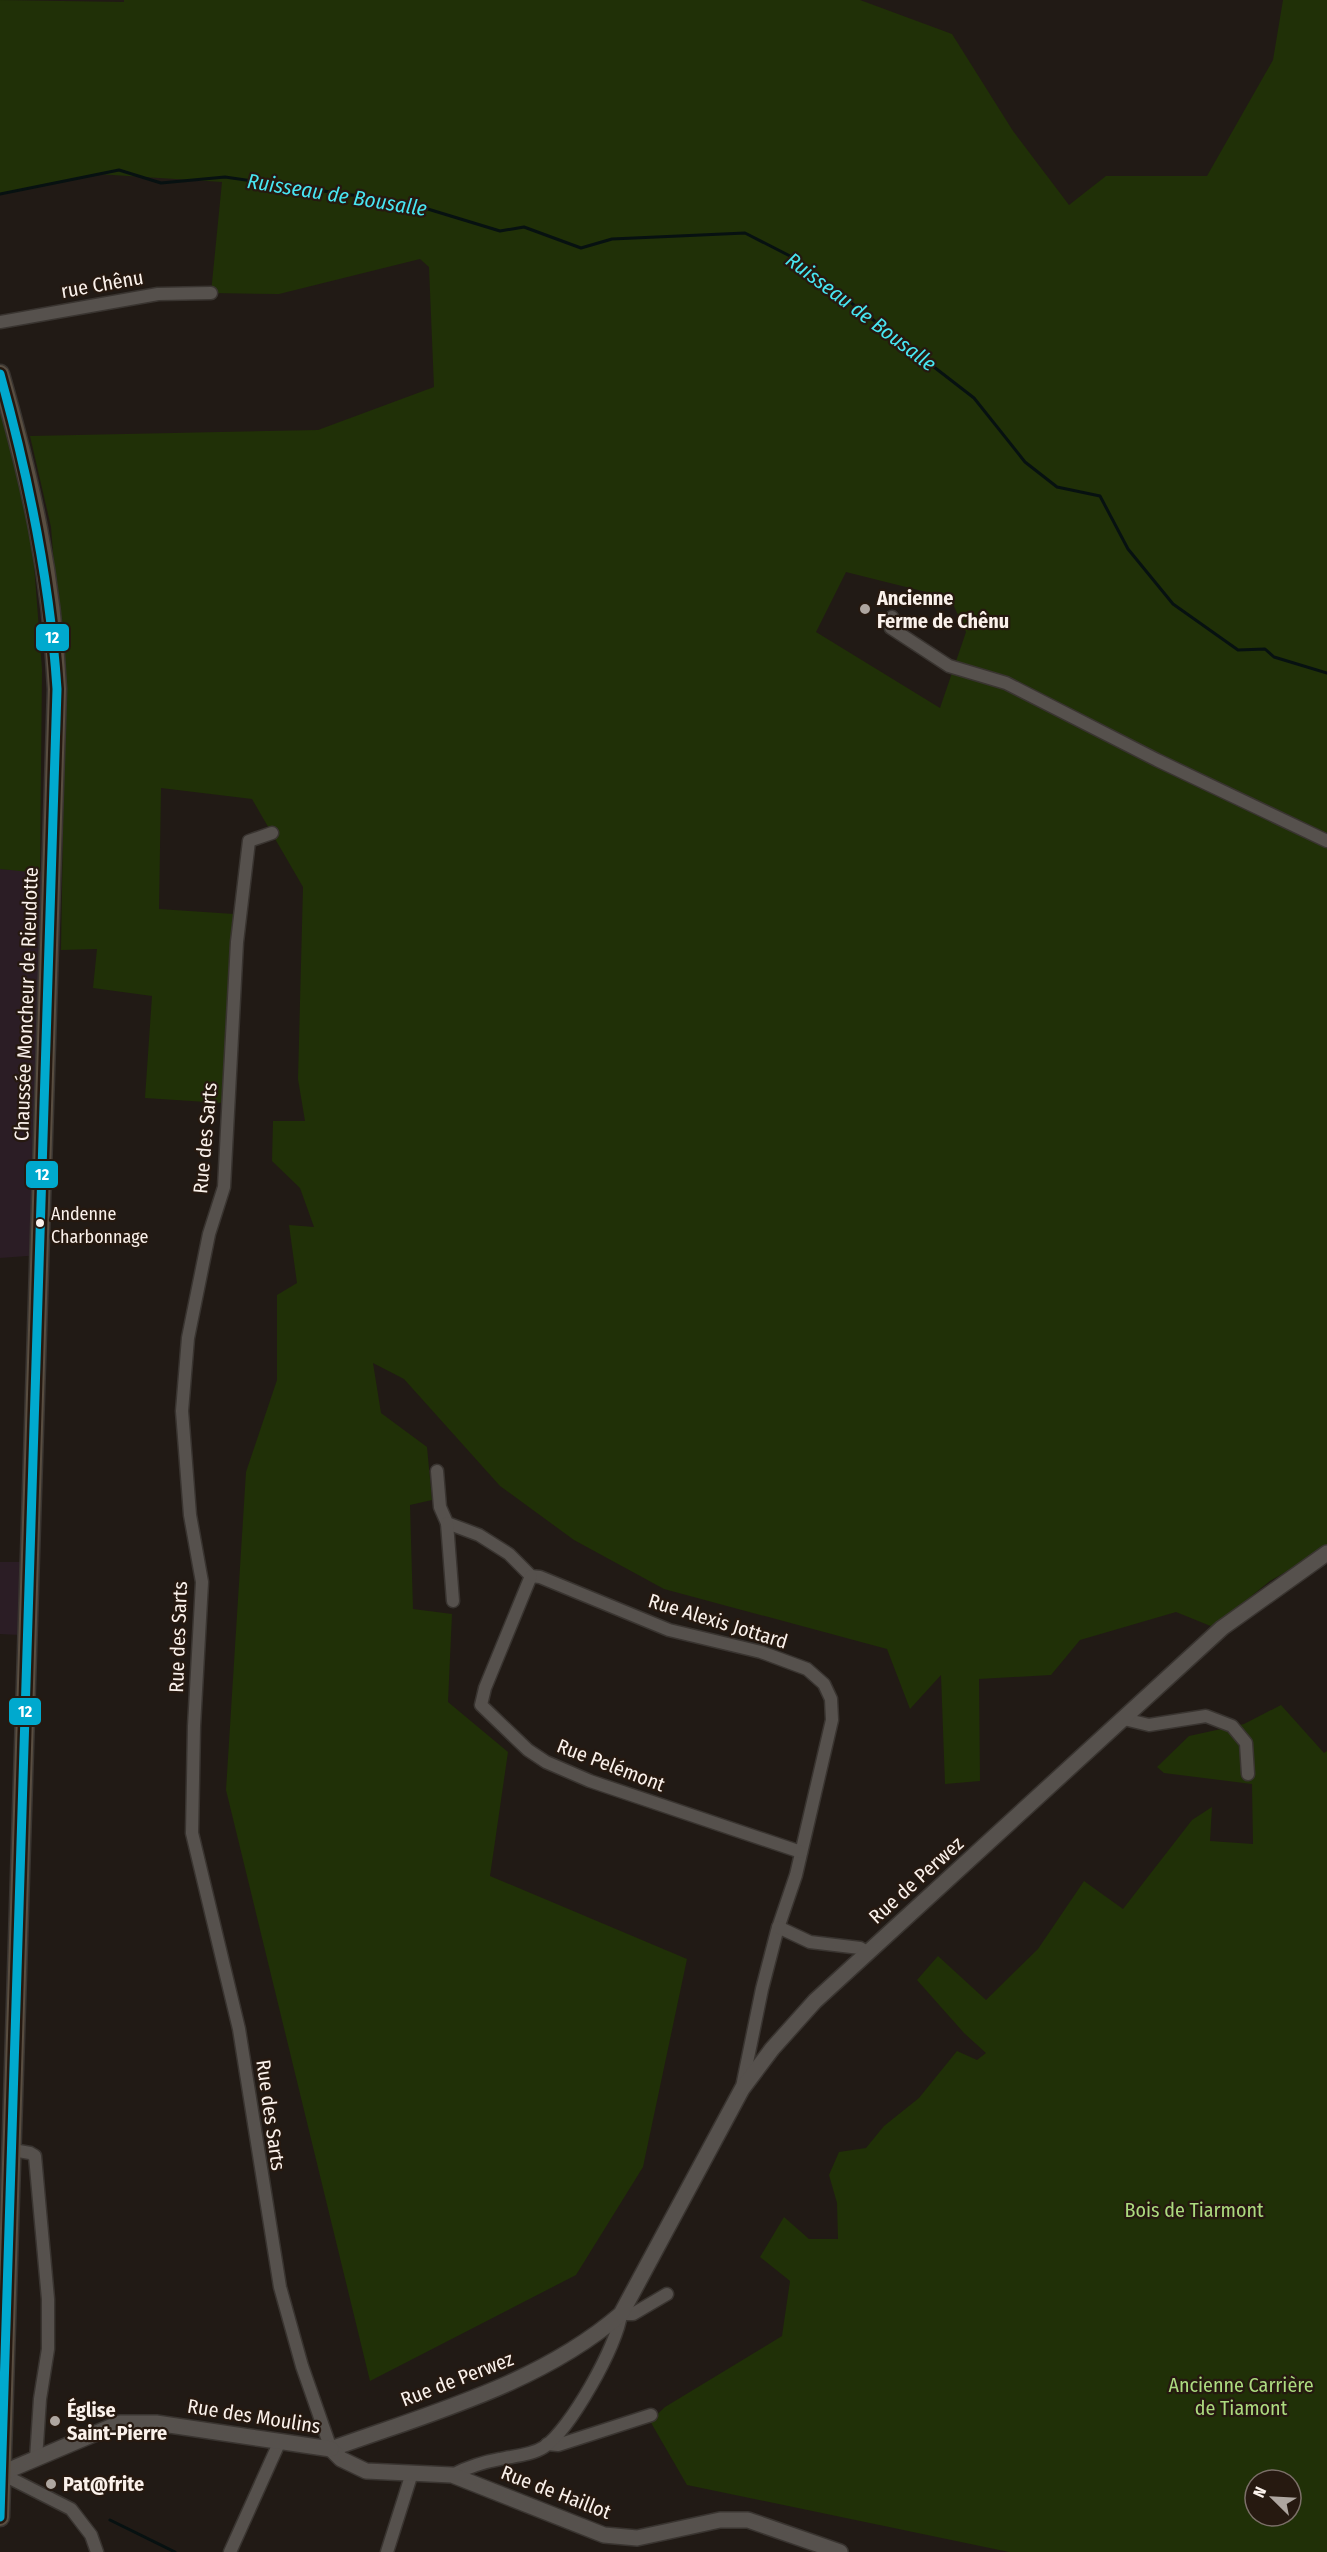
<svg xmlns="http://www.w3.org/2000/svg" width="1327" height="2552" viewBox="0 0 1327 2552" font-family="'Fira Sans Condensed',sans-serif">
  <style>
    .industrial { fill: #2b1d25 }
    .green { fill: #203007; fill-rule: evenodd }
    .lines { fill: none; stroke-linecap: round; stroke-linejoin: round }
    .stream { stroke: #071111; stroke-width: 3 }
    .minor-casing { stroke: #393430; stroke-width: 15 }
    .tertiary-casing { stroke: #393430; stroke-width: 18 }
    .primary-casing { stroke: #393430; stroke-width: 21 }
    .minor { stroke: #56514d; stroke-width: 12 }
    .tertiary { stroke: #56514d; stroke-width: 15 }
    .primary { stroke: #594e41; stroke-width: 18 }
    .bus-1-casing { stroke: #261910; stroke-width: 14 }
    .bus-1 { stroke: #00a9ce; stroke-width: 9 }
    .poi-dot { fill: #aea6a0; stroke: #261910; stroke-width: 2 }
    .bus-dot { fill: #faf1eb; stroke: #261910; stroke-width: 2 }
    .labels { text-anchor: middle; stroke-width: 4.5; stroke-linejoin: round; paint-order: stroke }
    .bus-label { font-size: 18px; fill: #faf1eb; stroke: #261910; text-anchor: start }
    .street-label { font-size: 20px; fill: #faf1eb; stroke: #261910 }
    .poi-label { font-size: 20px; font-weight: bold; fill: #faf1eb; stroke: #261910; text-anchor: start }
    .park-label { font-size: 20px; fill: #acda7f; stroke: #261910 }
    .water-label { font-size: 21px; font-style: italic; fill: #48e6f2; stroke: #261910 }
    .line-badge { stroke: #261910; stroke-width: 2 }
    .badge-label { font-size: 16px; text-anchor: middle; font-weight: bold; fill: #fff }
  </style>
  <rect width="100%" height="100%" fill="#211a15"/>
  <g class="industrial">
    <polygon points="0,869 53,872 40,1255 0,1258"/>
    <polygon points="0,1562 20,1562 20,1635 0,1634"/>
  </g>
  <g class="green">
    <path d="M 0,0 L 124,2 L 124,0 L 860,0 L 952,34 L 1013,131 L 1069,205 L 1106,176 L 1207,176 L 1273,60 L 1283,0 L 1327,0 L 1327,1548 L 1270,1581 L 1213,1627 L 1176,1612 L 1080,1640 L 1051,1675 L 979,1679 L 980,1781 L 945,1784 L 941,1675 L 910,1709 L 887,1649 L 664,1589 L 574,1540 L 500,1486 L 404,1379 L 373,1363 L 381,1413 L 427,1447 L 432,1500 L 410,1505 L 413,1609 L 452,1614 L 448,1702 L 508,1752 L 490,1876 L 687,1959 L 643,2167 L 576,2275 L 370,2381 L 226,1790 L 246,1472 L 277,1380 L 277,1295 L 297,1283 L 289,1225 L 314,1227 L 300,1188 L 272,1161 L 273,1121 L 305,1121 L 298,1079 L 303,887 L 252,799 L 161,788 L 159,909 L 234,914 L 222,1103 L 145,1098 L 152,996 L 93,988 L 97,949 L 61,950 L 65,705 L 51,527 L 30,436 L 318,430 L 434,387 L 429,267 L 420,259 L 279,294 L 211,293 L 222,182 L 97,174 L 0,194 ZM 846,572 L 950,598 L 966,632 L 940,708 L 816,632 Z"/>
    <polygon points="0,407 32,538 42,669 40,873 0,869"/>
    <path d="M 1281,1705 L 1324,1753 L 1327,1751 L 1327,2552 L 1009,2552 L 687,2485 L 650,2421 L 665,2407 L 782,2336 L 790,2281 L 760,2257 L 784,2217 L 809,2239 L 838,2239 L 837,2203 L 829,2175 L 839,2152 L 866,2148 L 884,2126 L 919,2098 L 957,2051 L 977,2060 L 986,2053 L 964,2033 L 917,1980 L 938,1956 L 986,2000 L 1038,1949 L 1084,1881 L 1123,1909 L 1192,1820 L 1212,1807 L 1210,1841 L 1253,1844 L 1252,1784 L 1164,1773 L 1157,1767 L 1189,1736 L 1244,1724 ZM 1255,2480 L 1291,2480 L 1291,2516 L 1255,2516 Z"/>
  </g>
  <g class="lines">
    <g class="stream">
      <polyline points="0,194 119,170 161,183 225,177 408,203 500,231 524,227 581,248 612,239 745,233 792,257 974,398 1025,462 1057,487 1100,496 1128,549 1173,604 1238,650 1265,649 1274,657 1327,673"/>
      <polyline points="110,2520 175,2552"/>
    </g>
    <g class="minor-casing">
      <g id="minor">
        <polyline points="0,322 158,294 211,293"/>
        <polyline points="892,617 891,628 949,666 1006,683 1157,760 1327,841"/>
        <polyline points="272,833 249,841 237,942 224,1187 209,1234 188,1338 182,1411 190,1515 202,1582 194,1726 192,1833 239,2029 280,2287 302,2366 331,2449"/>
        <polyline points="437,1471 440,1507 447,1523 479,1535 509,1554 531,1576 540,1577 669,1630 761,1652 807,1669 824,1684 831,1699 832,1720 796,1875 777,1931 762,1989 742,2087"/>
        <polyline points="447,1523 453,1601"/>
        <polyline points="531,1576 485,1688 481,1705 528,1750 546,1762 590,1781 801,1852"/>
        <polyline points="1124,1719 1149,1725 1206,1716 1232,1726 1246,1743 1248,1774"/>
        <polyline points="778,1927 810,1942 860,1948 867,1952"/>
        <polyline points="13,2150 30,2153 35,2156 48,2299 48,2349 40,2399 36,2459"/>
        <polyline points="547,2444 558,2445 651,2415"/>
        <polyline points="0,2473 71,2509 91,2535 97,2552"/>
        <path d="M 452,2475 C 468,2467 483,2462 500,2459 C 514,2456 532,2455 544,2447 C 570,2430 618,2344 621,2314 L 633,2314 L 667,2294"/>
        <polyline points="230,2552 280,2441"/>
        <polyline points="387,2552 412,2473"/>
      </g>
    </g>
    <g class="tertiary-casing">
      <g id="tertiary">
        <path d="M 331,2449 C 430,2413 540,2384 621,2314 L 742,2089 L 772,2049 L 815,2001 L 1222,1628 L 1327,1553"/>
        <polyline points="331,2449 341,2459 366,2471 452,2475 604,2535 637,2538 720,2520 748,2520 840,2552"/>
        <polyline points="2,2473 120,2423 156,2423 331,2449"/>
      </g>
    </g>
    <g class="primary-casing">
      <path id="primary" d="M 0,374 C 31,483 52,575 57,689 L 0,2517"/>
    </g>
    <use href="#minor" class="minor"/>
    <use href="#tertiary" class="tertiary"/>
    <use href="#primary" class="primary"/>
    <g class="bus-1-casing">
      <path id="bus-1" d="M 0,374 C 29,478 50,581 57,689 L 0,2517"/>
    </g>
    <use href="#bus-1" class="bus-1"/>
  </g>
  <g class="poi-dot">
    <circle cx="865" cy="609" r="6"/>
    <circle cx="55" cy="2421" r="6"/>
    <circle cx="51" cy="2484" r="6"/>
  </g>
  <circle class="bus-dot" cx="40" cy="1223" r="5"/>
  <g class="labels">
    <g class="bus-label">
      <text x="51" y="1220">Andenne<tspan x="51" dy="23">Charbonnage</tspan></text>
    </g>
    <g class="street-label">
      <text transform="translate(102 284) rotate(-10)" y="7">rue Chênu</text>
      <text transform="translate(26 1004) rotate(-88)" y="7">Chaussée Moncheur de Rieudotte</text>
      <text transform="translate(205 1138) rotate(-85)" y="7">Rue des Sarts</text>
      <text transform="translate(718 1621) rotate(17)" y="7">Rue Alexis Jottard</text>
      <text transform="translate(178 1637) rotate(-88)" y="7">Rue des Sarts</text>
      <text transform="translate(611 1765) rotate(21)" y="7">Rue Pelémont</text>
      <text transform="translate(916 1880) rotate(-42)" y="7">Rue de Perwez</text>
      <text transform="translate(271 2115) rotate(82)" y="7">Rue des Sarts</text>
      <text transform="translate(457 2379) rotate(-21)" y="7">Rue de Perwez</text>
      <text transform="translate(254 2416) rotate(9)" y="7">Rue des Moulins</text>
      <text transform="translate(556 2492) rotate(21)" y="7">Rue de Haillot</text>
    </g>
    <g class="poi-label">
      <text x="877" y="605">Ancienne<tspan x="877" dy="23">Ferme de Chênu</tspan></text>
      <text x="67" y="2417">Église<tspan x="67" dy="23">Saint-Pierre</tspan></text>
      <text x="63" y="2491">Pat@frite</text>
    </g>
    <g class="park-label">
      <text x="1194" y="2217">Bois de Tiarmont</text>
      <text x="1241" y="2392">Ancienne Carrière<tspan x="1241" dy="23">de Tiamont</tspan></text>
    </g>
    <g class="water-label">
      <text transform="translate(337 195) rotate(9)" y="7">Ruisseau de Bousalle</text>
      <text transform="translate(861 312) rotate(37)" y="7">Ruisseau de Bousalle</text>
    </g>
  </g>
  <g class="line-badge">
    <rect x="35" y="623" width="35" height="29" rx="6" fill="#00a9ce"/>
    <rect x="25" y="1160" width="34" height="29" rx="6" fill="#00a9ce"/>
    <rect x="8" y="1697" width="34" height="29" rx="6" fill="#00a9ce"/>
  </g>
  <g class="badge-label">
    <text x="52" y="643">12</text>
    <text x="42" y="1180">12</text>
    <text x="25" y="1717">12</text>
  </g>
  <g transform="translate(1273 2498) rotate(294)"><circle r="28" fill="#261910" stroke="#7b6f68" stroke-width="1.5"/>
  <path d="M0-4.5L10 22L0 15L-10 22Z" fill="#aea6a0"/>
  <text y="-9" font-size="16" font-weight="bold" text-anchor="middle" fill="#faf1eb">N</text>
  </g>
</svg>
